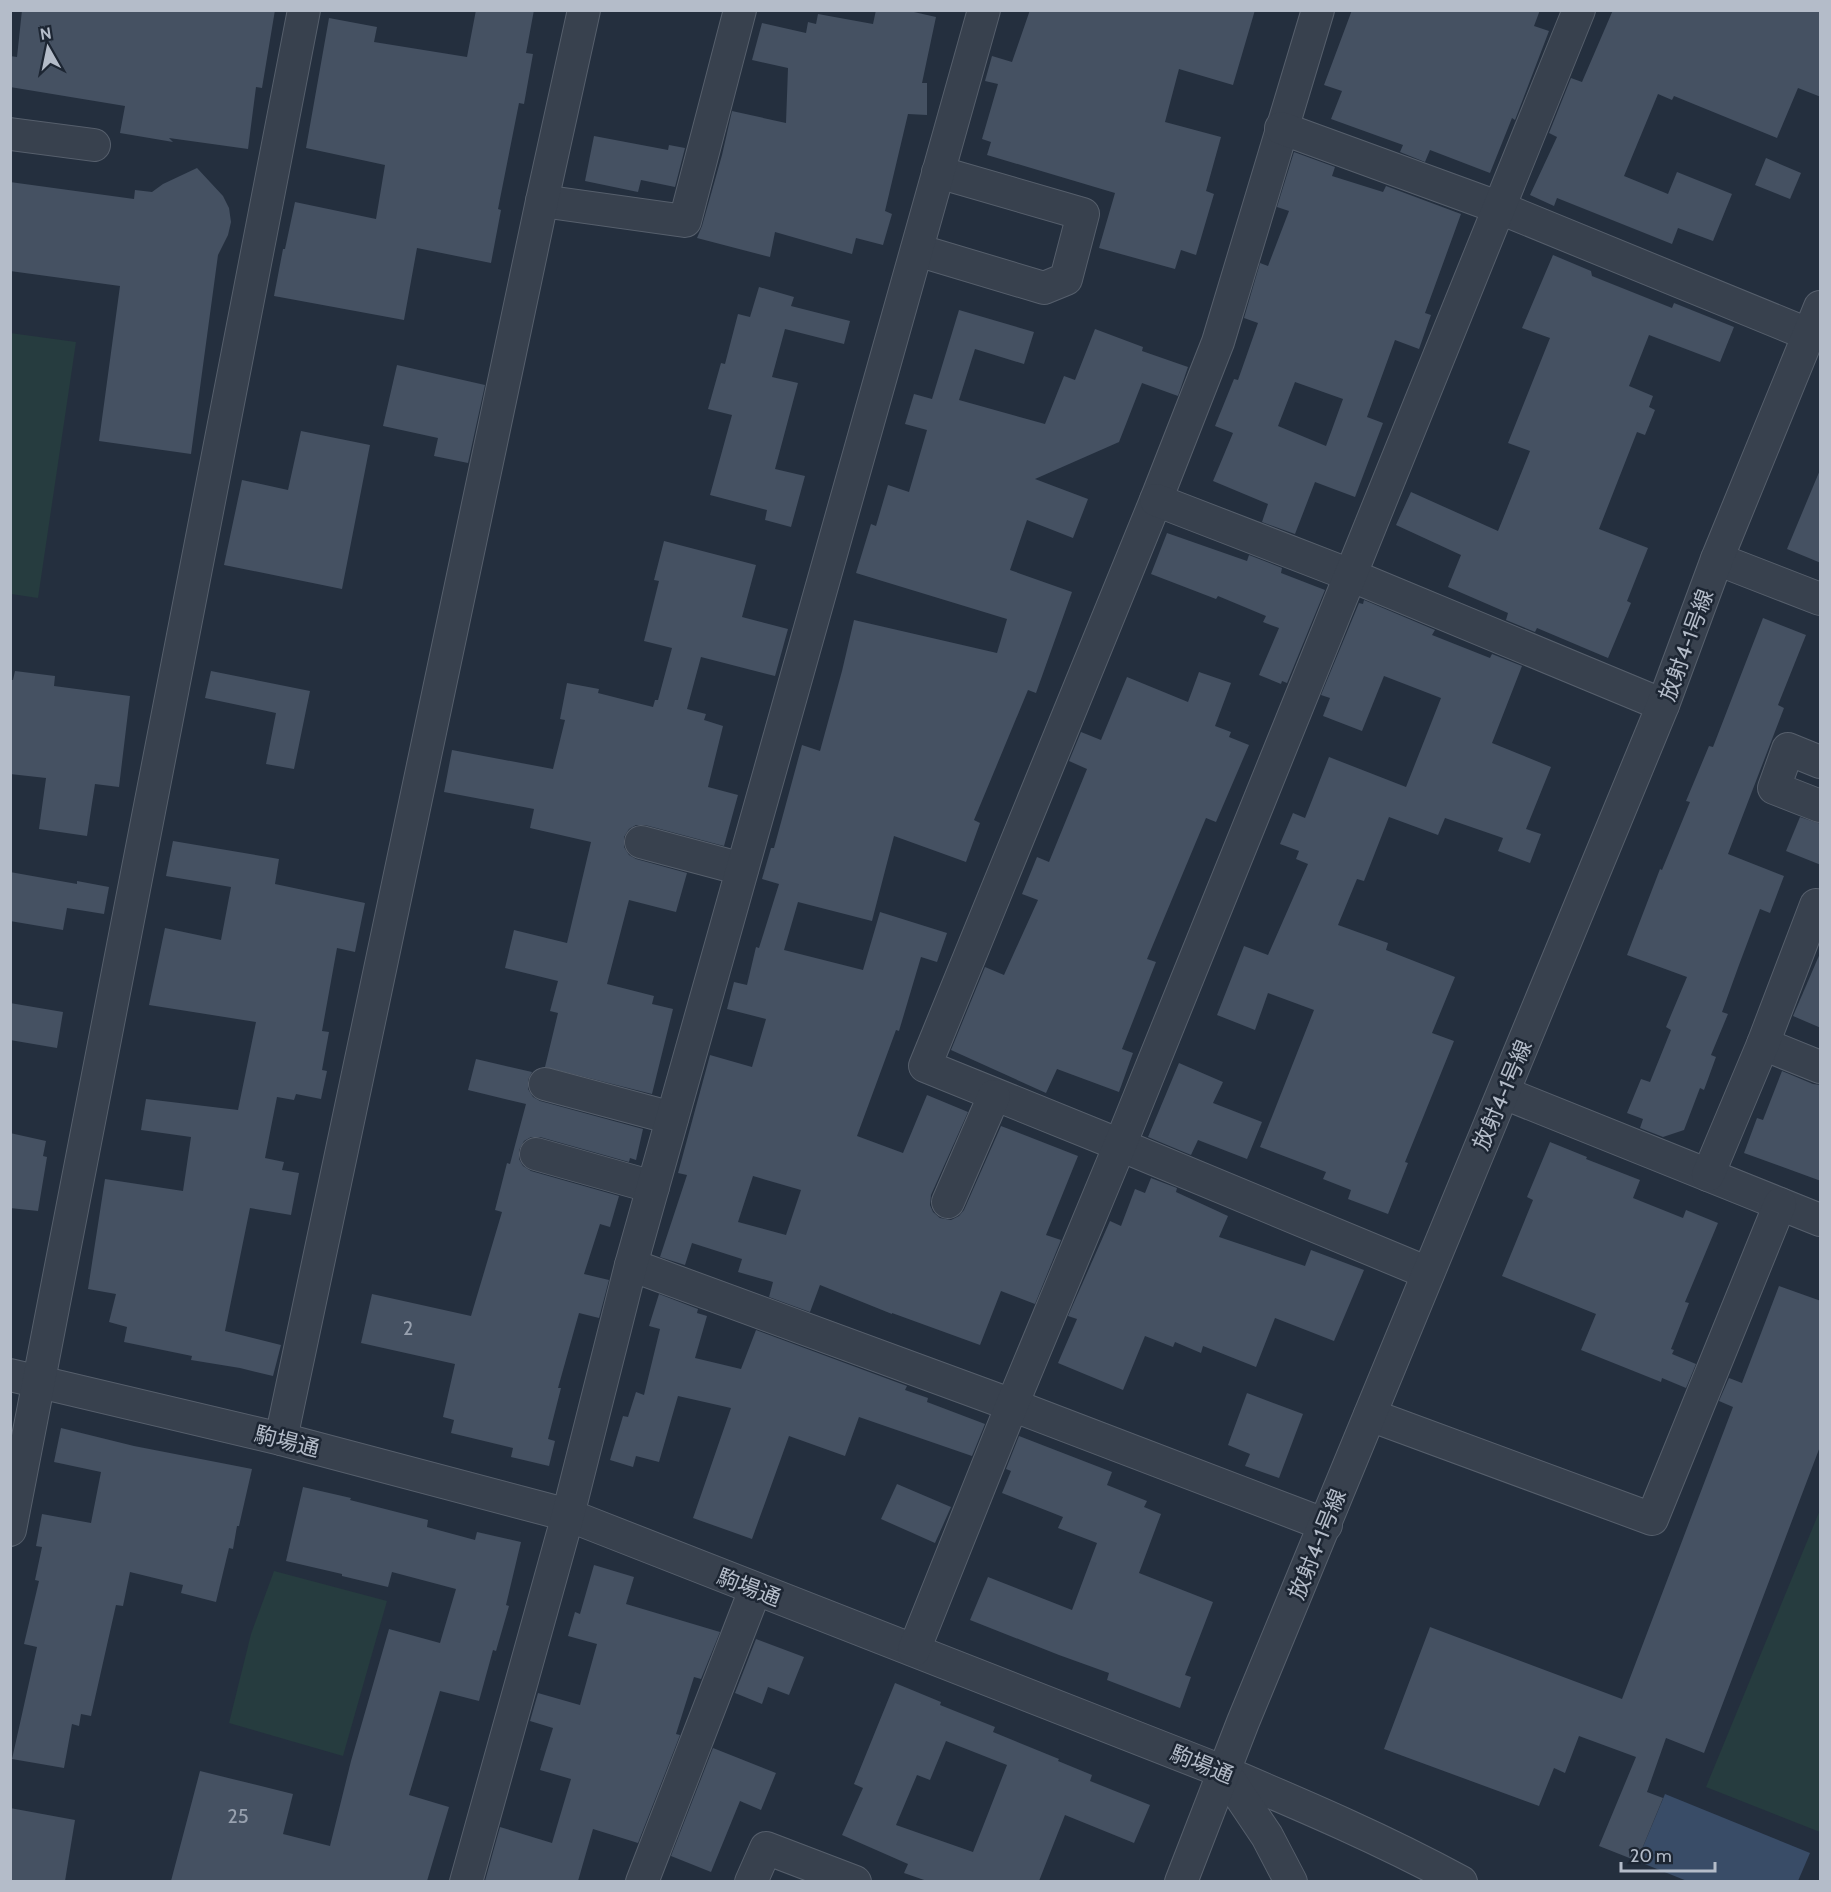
<svg xmlns="http://www.w3.org/2000/svg" width="1831" height="1892" viewBox="0 0 1831 1892" font-family="Cabin,'Noto Sans JP',sans-serif">
  <style>
    .green { fill: #263c3f }
    .water { fill: #394c67 }
    .building { fill: #455162; fill-rule: evenodd }
    .lines { fill: none; stroke-linecap: round; stroke-linejoin: round }
    .minor-casing { stroke: #565f6c; stroke-width: 34 }
    .minor { stroke: #38414e; stroke-width: 32 }
    .labels { text-anchor: middle; stroke-width: 5; stroke-linejoin: round; paint-order: stroke }
    .number-label { font-size: 20px; fill: #98a1af }
    .street-label { font-size: 22px; fill: #b4bcc9; stroke: #1d2633 }
  </style>
  <rect width="100%" height="100%" fill="#242f3e"/>
  <g class="green">
    <polygon points="10,333 76,342 38,598 11,594"/>
    <polygon points="1820,1510 1820,1832 1706,1787"/>
    <polygon points="274,1571 387,1601 343,1756 229,1723 251,1634"/>
  </g>
  <polygon class="water" points="1665,1794 1810,1853 1798,1881 1687,1881 1637,1861"/>
  <g class="building">
    <polygon points="22,10 275,10 262,88 256,87 248,149 169,138 173,142 120,133 125,106 10,87 10,56 17,57"/>
    <polygon points="476,10 534,10 526,53 533,54 524,104 519,103 498,209 501,210 491,263 417,248 404,320 274,296 283,249 285,249 295,202 376,219 385,165 306,148 329,18 377,27 374,42 467,57"/>
    <polygon points="876,10 905,10 936,17 922,83 927,83 927,115 908,114 885,211 892,214 883,245 856,238 852,254 775,232 770,257 697,238 702,226 722,155 732,111 786,123 788,68 752,60 762,23 806,33 808,22 816,24 818,14 873,24"/>
    <polygon points="1030,10 1255,10 1233,85 1179,69 1165,122 1221,137 1206,191 1214,194 1196,255 1181,250 1175,269 1099,248 1115,193 987,155 991,142 982,139 998,84 985,81 992,56 1012,62"/>
    <polygon points="1352,10 1540,10 1534,26 1549,31 1515,120 1512,118 1490,173 1430,150 1425,162 1400,152 1403,145 1331,119 1342,91 1324,85"/>
    <polygon points="1613,10 1821,10 1821,97 1798,88 1777,138 1674,96 1672,100 1658,94 1624,176 1668,194 1677,172 1732,194 1713,241 1678,228 1672,244 1557,198 1554,206 1530,195 1557,137 1549,133 1571,78 1582,82"/>
    <polygon points="594,136 668,150 669,145 685,148 675,187 641,180 638,192 585,181"/>
    <path d="M 1294,152 L 1335,167 L 1332,176 L 1383,192 L 1386,186 L 1461,214 L 1425,313 L 1431,315 L 1419,349 L 1395,340 L 1367,417 L 1383,423 L 1355,497 L 1315,482 L 1295,534 L 1262,522 L 1268,504 L 1213,481 L 1233,433 L 1215,426 L 1234,379 L 1238,380 L 1258,323 L 1244,318 L 1260,263 L 1268,266 L 1289,211 L 1277,207 ZM 1295,382 L 1343,399 L 1326,446 L 1278,426 Z"/>
    <polygon points="1766,158 1801,173 1790,199 1755,185"/>
    <polygon points="197,168 223,196 229,208 231,222 228,235 218,255 191,454 99,441 120,286 10,271 10,182 134,199 135,190 152,192 163,184"/>
    <polygon points="1553,255 1591,271 1592,276 1672,308 1674,303 1734,327 1720,362 1649,335 1629,386 1653,396 1649,407 1655,410 1645,435 1637,432 1599,529 1648,548 1627,601 1631,603 1608,658 1537,628 1535,632 1506,620 1508,613 1448,587 1461,555 1396,525 1411,492 1498,531 1530,451 1508,443 1550,338 1522,328"/>
    <polygon points="759,287 794,297 791,306 850,321 844,344 785,329 772,377 798,383 775,469 805,476 791,527 765,520 767,510 710,495 732,415 708,409 721,363 725,364 738,314 750,317"/>
    <path d="M 959,310 L 1034,332 L 1024,364 L 975,349 L 959,400 L 1045,424 L 1064,376 L 1075,380 L 1095,329 L 1143,347 L 1142,351 L 1188,367 L 1178,396 L 1142,383 L 1119,442 L 1035,479 L 1088,499 L 1073,538 L 1027,520 L 1010,570 L 1072,592 L 1036,693 L 1028,690 L 974,820 L 980,823 L 966,862 L 894,836 L 872,921 L 798,902 L 784,950 L 863,970 L 880,912 L 947,933 L 937,962 L 921,957 L 899,1031 L 896,1030 L 857,1136 L 903,1153 L 927,1095 L 968,1112 L 931,1195 L 930,1205 L 933,1212 L 940,1218 L 951,1220 L 959,1216 L 964,1210 L 1001,1126 L 1078,1156 L 1046,1235 L 1061,1240 L 1035,1304 L 1001,1291 L 980,1345 L 892,1313 L 892,1314 L 820,1285 L 810,1312 L 769,1297 L 773,1282 L 738,1272 L 742,1259 L 692,1243 L 685,1265 L 660,1257 L 687,1175 L 678,1173 L 710,1055 L 752,1067 L 766,1019 L 727,1009 L 734,982 L 747,985 L 756,947 L 759,948 L 779,884 L 762,879 L 771,848 L 774,848 L 802,745 L 820,751 L 842,671 L 854,620 L 997,653 L 1007,619 L 856,573 L 871,524 L 876,526 L 888,485 L 909,492 L 927,430 L 905,424 L 914,394 L 932,399 ZM 753,1176 L 801,1190 L 786,1235 L 738,1222 Z"/>
    <polygon points="397,365 485,385 468,463 434,456 438,438 383,426"/>
    <polygon points="301,431 370,445 342,589 224,565 242,480 288,490"/>
    <polygon points="1820,470 1821,470 1821,563 1787,549"/>
    <polygon points="1167,533 1247,561 1249,555 1282,568 1281,573 1325,590 1287,683 1282,681 1281,684 1259,675 1279,628 1263,622 1266,616 1218,596 1216,599 1151,574"/>
    <polygon points="664,541 756,565 742,617 788,629 775,676 701,657 687,709 706,714 704,720 723,726 708,787 738,795 724,846 645,825 636,825 629,829 624,837 624,847 629,855 636,859 687,873 676,912 629,900 607,984 654,996 652,1004 673,1009 652,1094 545,1067 558,1013 550,1011 558,981 505,968 514,930 567,943 591,842 530,828 534,809 444,792 452,750 553,769 565,720 560,719 567,683 599,689 598,693 653,707 655,700 658,700 672,648 644,641 659,581 654,580"/>
    <polygon points="1364,600 1435,630 1432,635 1490,658 1492,654 1522,666 1492,743 1551,767 1526,829 1541,834 1530,863 1498,851 1503,838 1445,818 1438,835 1389,817 1364,881 1357,879 1338,925 1388,943 1386,950 1455,977 1432,1033 1454,1041 1405,1162 1408,1163 1388,1214 1348,1199 1351,1190 1323,1179 1326,1172 1260,1147 1314,1010 1268,993 1255,1030 1217,1015 1244,946 1268,955 1308,864 1296,859 1299,851 1280,844 1293,813 1305,818 1329,757 1406,787 1441,698 1384,676 1362,731 1323,716 1330,698 1321,695 1359,603 1363,604"/>
    <polygon points="1763,618 1806,635 1778,705 1784,708 1728,854 1784,876 1770,913 1760,909 1739,965 1722,1012 1728,1014 1711,1055 1716,1057 1704,1090 1700,1088 1684,1130 1663,1137 1640,1128 1643,1119 1627,1113 1641,1079 1650,1082 1671,1030 1666,1027 1687,977 1627,955 1660,869 1662,870 1690,802 1686,801 1709,746 1713,747"/>
    <polygon points="15,671 55,676 54,686 130,696 119,787 95,784 87,836 39,829 46,778 10,774 10,680 13,680"/>
    <polygon points="211,671 310,691 294,769 266,764 276,713 205,698"/>
    <polygon points="1199,672 1231,683 1215,726 1231,732 1229,737 1249,745 1216,822 1206,818 1147,959 1156,962 1122,1049 1133,1053 1119,1092 1057,1069 1046,1093 951,1050 985,967 1004,975 1038,900 1022,894 1037,857 1049,862 1087,769 1069,761 1081,732 1101,740 1127,677 1188,702"/>
    <polygon points="1800,817 1821,824 1821,865 1786,851"/>
    <polygon points="173,841 279,859 275,884 365,903 355,952 337,948 322,1031 329,1032 322,1070 327,1071 321,1099 296,1094 294,1100 277,1097 265,1158 284,1162 282,1170 299,1173 291,1215 250,1208 225,1331 281,1345 273,1376 240,1368 191,1360 192,1356 124,1342 127,1327 109,1322 116,1294 88,1289 105,1179 183,1191 191,1137 141,1130 146,1099 238,1110 256,1022 149,1005 165,928 221,940 231,887 166,876"/>
    <polygon points="10,872 77,884 77,881 109,887 104,914 67,908 63,930 10,921"/>
    <polygon points="1821,951 1821,1028 1793,1016"/>
    <polygon points="10,1003 63,1012 57,1048 10,1040"/>
    <polygon points="476,1059 532,1072 528,1080 528,1089 533,1097 540,1101 643,1129 636,1160 630,1158 629,1162 540,1137 531,1137 524,1141 519,1150 519,1159 523,1166 531,1171 619,1196 610,1227 600,1224 584,1274 609,1280 599,1318 579,1313 558,1388 561,1388 548,1439 555,1441 549,1466 511,1457 513,1448 451,1433 454,1420 443,1417 455,1364 361,1343 372,1294 471,1316 502,1212 495,1210 507,1163 510,1164 526,1104 468,1090"/>
    <polygon points="1179,1063 1223,1082 1213,1103 1262,1122 1247,1159 1198,1140 1191,1155 1148,1137"/>
    <polygon points="1782,1071 1813,1084 1821,1085 1821,1181 1744,1153 1757,1118 1763,1120"/>
    <polygon points="10,1133 46,1141 43,1156 47,1157 38,1211 10,1208"/>
    <polygon points="1550,1142 1587,1157 1586,1159 1640,1180 1633,1198 1683,1218 1686,1210 1718,1223 1685,1302 1689,1303 1671,1349 1674,1350 1672,1354 1696,1364 1686,1388 1662,1378 1661,1382 1581,1350 1596,1314 1502,1276 1533,1200 1527,1197"/>
    <polygon points="1151,1178 1177,1188 1176,1192 1228,1216 1219,1237 1305,1266 1311,1250 1364,1270 1334,1341 1275,1318 1256,1367 1203,1346 1201,1353 1175,1342 1173,1347 1145,1336 1123,1390 1058,1363 1077,1319 1068,1316 1110,1221 1121,1226 1135,1189 1145,1193"/>
    <polygon points="1779,1286 1821,1301 1821,1444 1704,1753 1666,1738 1647,1792 1663,1798 1637,1861 1599,1846 1636,1757 1579,1736 1565,1773 1554,1768 1539,1806 1384,1749 1430,1627 1622,1699 1733,1407 1719,1401 1729,1378 1742,1383"/>
    <polygon points="659,1294 698,1309 697,1313 707,1316 695,1358 741,1369 756,1330 907,1386 905,1390 928,1398 927,1402 985,1424 972,1456 859,1417 845,1456 789,1436 752,1539 693,1518 731,1408 678,1396 659,1462 636,1456 633,1467 610,1460 623,1416 628,1417 636,1392 644,1395 660,1329 649,1326"/>
    <polygon points="1247,1393 1303,1414 1279,1478 1245,1466 1250,1454 1228,1445"/>
    <polygon points="61,1428 134,1446 252,1469 239,1526 237,1526 233,1549 229,1548 216,1602 181,1593 183,1585 130,1572 123,1606 116,1605 91,1716 81,1714 79,1726 72,1724 64,1768 12,1759 37,1647 24,1644 39,1581 35,1580 42,1547 36,1546 42,1514 91,1523 101,1472 54,1462"/>
    <polygon points="1019,1436 1112,1472 1107,1485 1147,1501 1144,1507 1161,1514 1139,1573 1213,1602 1185,1675 1191,1677 1180,1708 1107,1680 1109,1673 1059,1655 970,1620 988,1577 1072,1610 1097,1543 1058,1528 1063,1517 1002,1493 1011,1471 1006,1469"/>
    <polygon points="897,1484 951,1507 935,1543 881,1519"/>
    <polygon points="303,1487 351,1498 350,1500 428,1520 427,1527 475,1540 477,1532 521,1542 506,1605 509,1606 496,1651 493,1650 479,1701 440,1691 409,1795 449,1807 427,1881 171,1881 200,1771 293,1794 283,1834 330,1846 351,1761 389,1629 440,1643 456,1589 392,1572 388,1587 342,1576 342,1574 286,1561"/>
    <polygon points="594,1565 634,1577 626,1604 720,1632 701,1679 694,1677 676,1734 680,1735 638,1843 593,1829 578,1881 485,1881 500,1827 552,1843 571,1779 540,1770 553,1728 530,1721 538,1693 580,1705 597,1644 568,1636 575,1612 580,1614"/>
    <polygon points="756,1639 804,1657 789,1695 768,1687 762,1704 735,1693"/>
    <path d="M 895,1683 L 941,1702 L 940,1705 L 995,1727 L 993,1732 L 1059,1759 L 1058,1761 L 1092,1775 L 1090,1781 L 1150,1805 L 1134,1843 L 1065,1815 L 1039,1881 L 927,1881 L 904,1873 L 908,1864 L 842,1835 L 863,1788 L 854,1784 ZM 946,1741 L 1007,1765 L 973,1852 L 896,1825 L 917,1775 L 930,1780 Z"/>
    <polygon points="713,1748 776,1773 761,1810 740,1801 711,1872 671,1856"/>
    <polygon points="10,1808 75,1820 65,1881 10,1881"/>
  </g>
  <g class="lines">
    <g class="minor-casing">
      <g id="minor">
        <polyline points="1318,10 1218,342 1156,500 925,1066 1120,1145 1428,1273"/>
        <polyline points="1281,128 1500,208 1810,335"/>
        <polyline points="10,134 94,145"/>
        <polyline points="542,201 685,221 740,10"/>
        <polyline points="917,250 1044,288 1066,279 1083,214 938,172"/>
        <polyline points="1156,500 1350,575 1663,705"/>
        <polyline points="1717,559 1820,599"/>
        <polyline points="1820,762 1788,749 1774,788 1820,806"/>
        <polyline points="641,842 742,869"/>
        <polyline points="1763,1044 1820,1067"/>
        <polyline points="545,1084 672,1118"/>
        <polyline points="1504,1093 1820,1220"/>
        <polyline points="536,1154 653,1187"/>
        <polyline points="1708,1175 1763,1044 1816,905 1820,907"/>
        <polyline points="948,1202 994,1096"/>
        <polyline points="631,1265 1012,1405 1326,1525"/>
        <path d="M 10,1375 L 281,1439 L 568,1515 L 1224,1772 C 1304,1806 1384,1840 1461,1882"/>
        <polyline points="1370,1415 1652,1519 1780,1204"/>
        <polyline points="281,1439 542,201 584,10"/>
        <polyline points="10,1530 304,10"/>
        <polyline points="914,1650 1012,1405 1120,1145 1579,10"/>
        <polyline points="1224,1772 1267,1836 1291,1882"/>
        <polyline points="466,1882 568,1515 631,1265 984,10"/>
        <polyline points="642,1882 755,1590"/>
        <polyline points="751,1882 766,1848 855,1882"/>
        <polyline points="1181,1882 1243,1722 1663,705 1717,559 1820,307"/>
      </g>
    </g>
    <use href="#minor" class="minor"/>
  </g>
  <g class="labels">
    <g class="number-label">
      <text x="408" y="1335">2</text>
      <text x="238" y="1823">25</text>
    </g>
    <g class="street-label">
      <text transform="translate(1686 645) rotate(-70)" y="8">放射4-1号線</text>
      <text transform="translate(1502 1095) rotate(-67)" y="8">放射4-1号線</text>
      <text transform="translate(287 1441) rotate(14)" y="8">駒場通</text>
      <text transform="translate(1317 1544) rotate(-68)" y="8">放射4-1号線</text>
      <text transform="translate(749 1587) rotate(21)" y="8">駒場通</text>
      <text transform="translate(1202 1764) rotate(22)" y="8">駒場通</text>
    </g>
  </g>
  <rect width="1831" height="1892" fill="none" stroke="#b4bcc9" stroke-width="24"/>
  <g transform="translate(48 48) rotate(351)" stroke="#1d2633" stroke-width="4.5" paint-order="stroke">
  <path d="M0-4.5L10 22L0 15L-10 22Z" fill="#b4bcc9"/>
  <text y="-9" font-size="16" font-weight="bold" text-anchor="middle" fill="#b4bcc9">N</text>
  </g>
  <path d="M1621 1862v9h94v-9" fill="none" stroke="#b4bcc9" stroke-width="3"/>
  <text x="1630" y="1862" font-size="18" fill="#b4bcc9" stroke="#1d2633" stroke-width="4.5" paint-order="stroke">20 m</text>
</svg>
